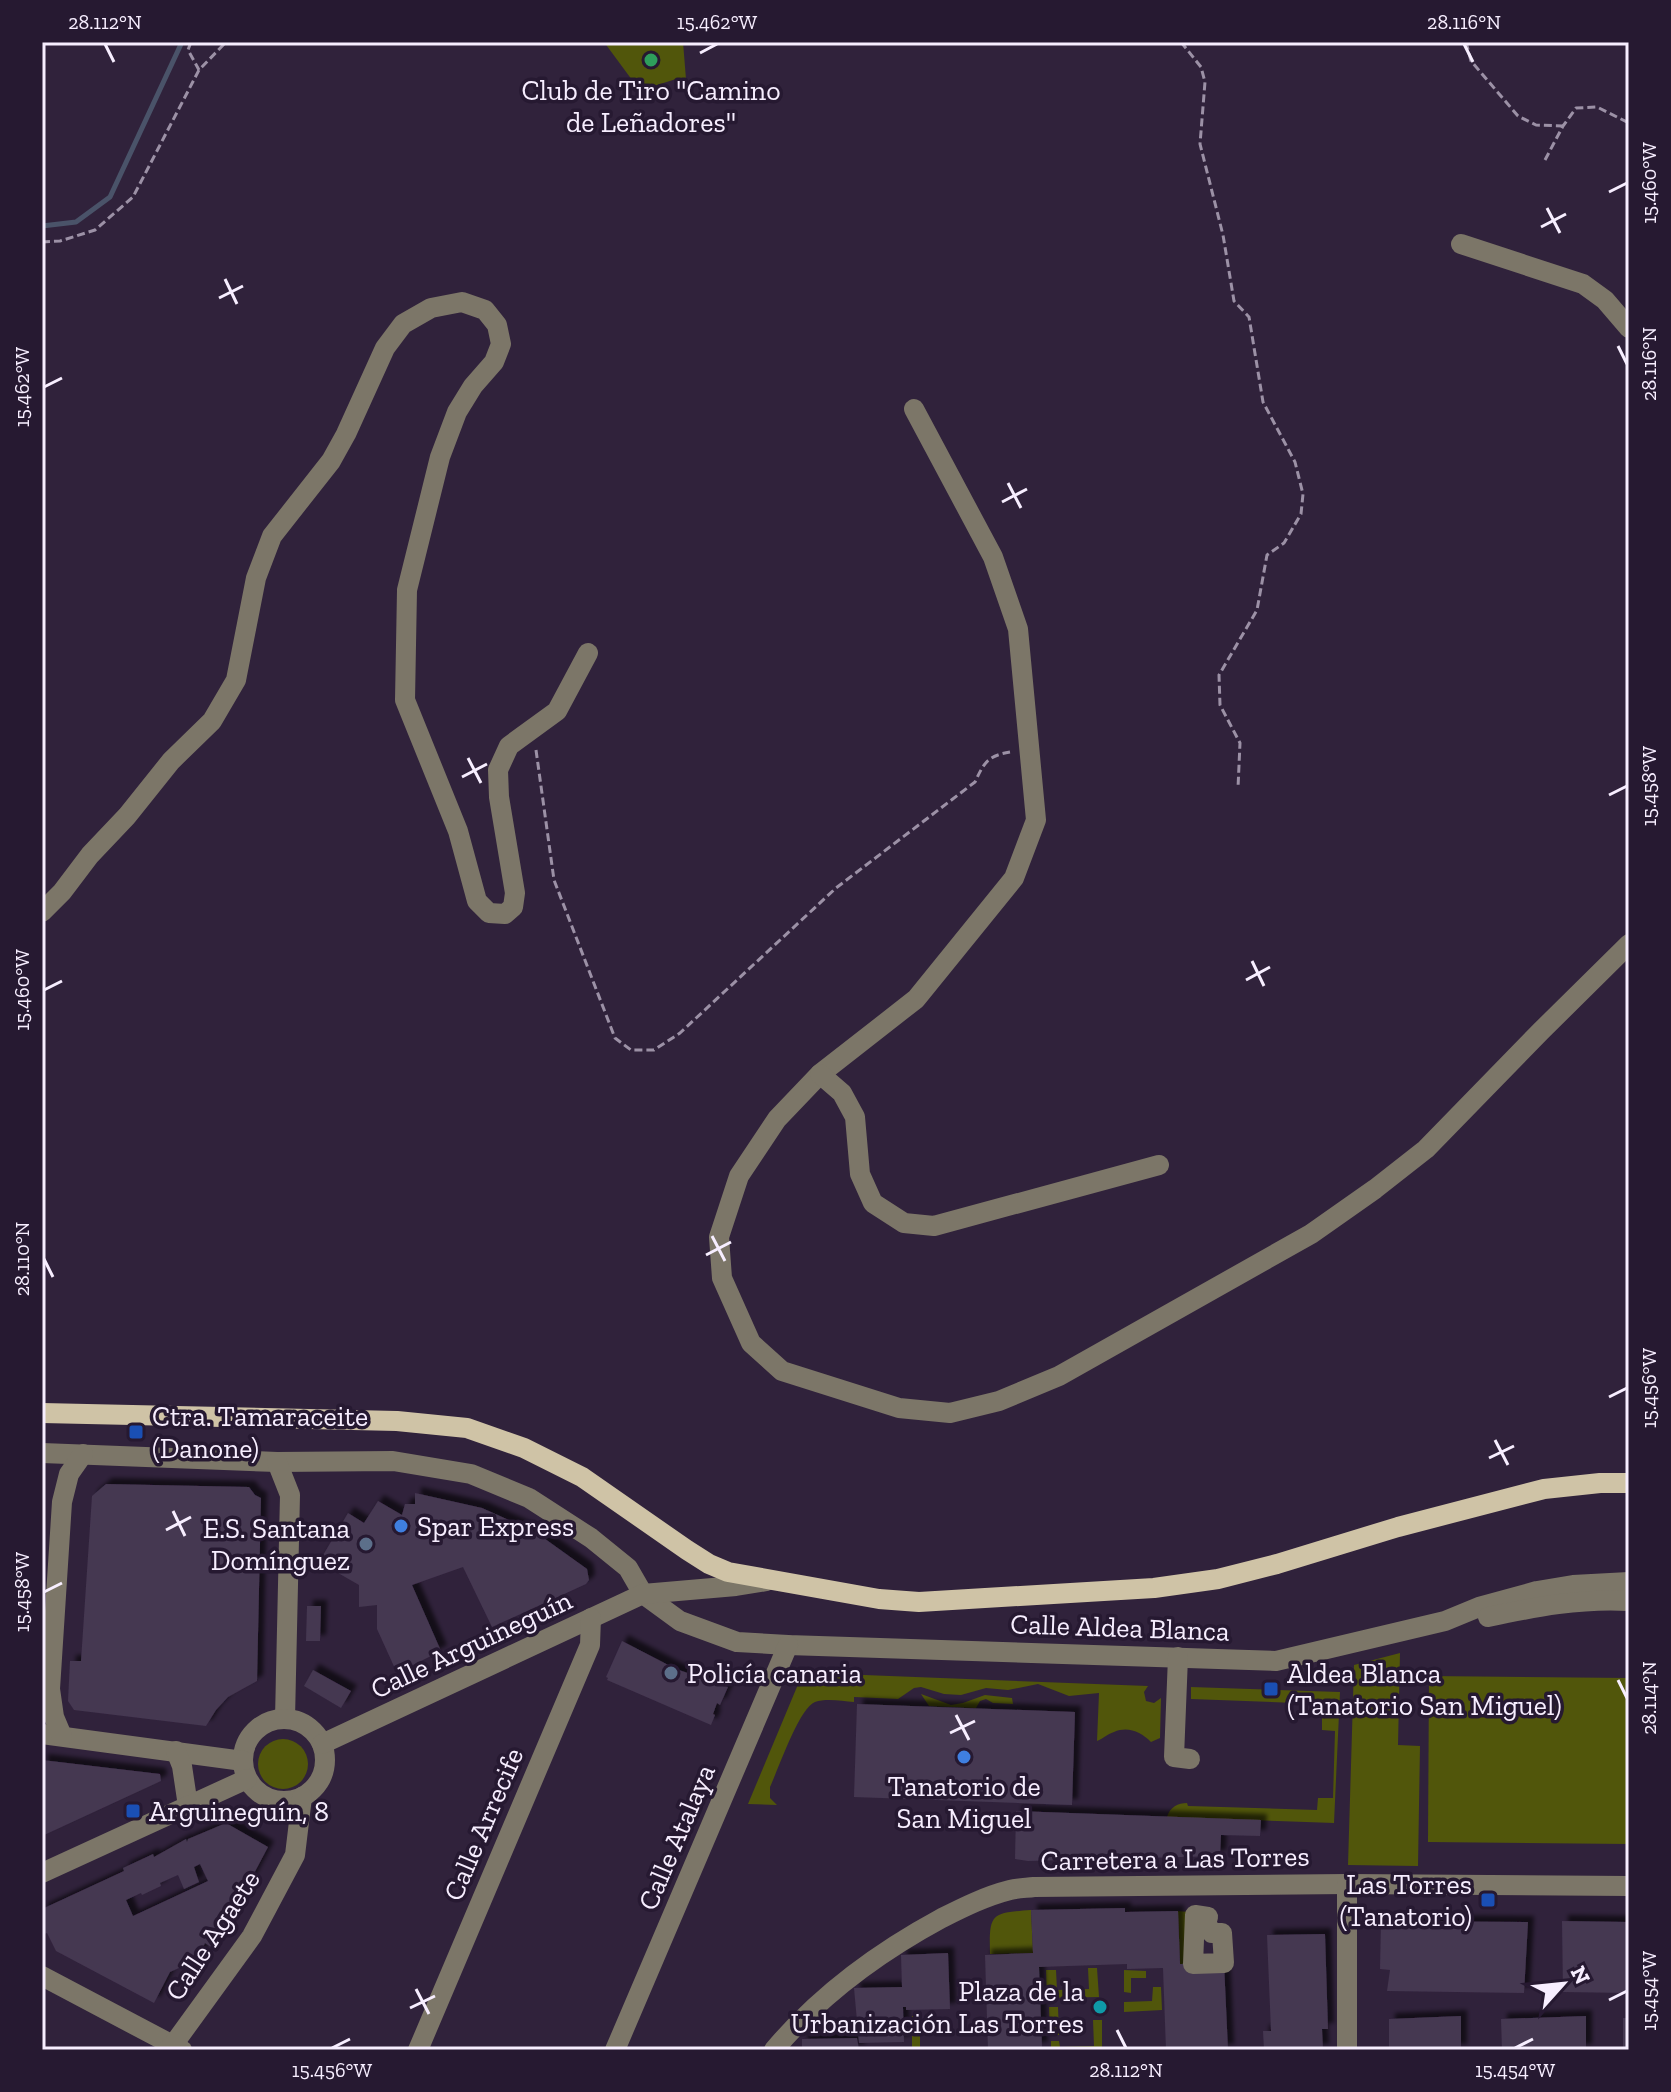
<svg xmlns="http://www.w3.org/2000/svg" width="1671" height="2092" viewBox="0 0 1671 2092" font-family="'Zilla Slab',serif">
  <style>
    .green { fill: #51560b }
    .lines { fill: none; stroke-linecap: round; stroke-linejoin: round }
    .stream { stroke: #4a5369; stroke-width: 5 }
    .building { fill: #453751; fill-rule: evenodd; filter: url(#shadow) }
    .path { stroke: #9c91a6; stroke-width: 3; stroke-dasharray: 8 4; stroke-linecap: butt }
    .minor { stroke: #7c7668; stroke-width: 20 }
    .major { stroke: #cfc3a6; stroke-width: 20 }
    .ticks { fill: none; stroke: #f7eeff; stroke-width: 3 }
    .leisure-dot { fill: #2e9e5b; stroke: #261931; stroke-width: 3 }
    .transit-dot { fill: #1a4fb4; stroke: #261931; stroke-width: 3 }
    .shop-dot { fill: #3f7fe0; stroke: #261931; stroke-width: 3 }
    .service-dot { fill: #5c6f8a; stroke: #261931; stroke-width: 3 }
    .culture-dot { fill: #0f9aa8; stroke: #261931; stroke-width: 3 }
    .labels { text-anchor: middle; stroke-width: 7; stroke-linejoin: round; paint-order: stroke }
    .poi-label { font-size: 28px; fill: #f7eeff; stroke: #261931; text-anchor: start }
    .street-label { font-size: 28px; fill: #f7eeff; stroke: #261931 }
    .neatline { fill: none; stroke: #f7eeff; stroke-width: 3 }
    .ticks-label { font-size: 20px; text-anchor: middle; fill: #f7eeff }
  </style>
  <defs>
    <filter id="shadow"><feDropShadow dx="6" dy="-6" stdDeviation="2" flood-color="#0009"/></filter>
  </defs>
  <rect width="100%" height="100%" fill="#30223b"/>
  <g class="green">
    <polygon points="604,42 683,42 686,79 676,79 651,87 635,84"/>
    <polygon points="1400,1653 1398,1745 1420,1746 1418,1866 1348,1865 1354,1665"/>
    <path d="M 813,1673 L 1148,1686 L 1144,1692 L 1146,1701 L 1154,1703 L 1161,1698 L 1160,1738 L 1151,1742 C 1141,1732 1128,1726 1114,1732 C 1107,1734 1103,1739 1097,1741 L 1099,1693 L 1069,1696 L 1038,1684 L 1008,1690 L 986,1688 L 961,1695 L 944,1694 L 921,1687 L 914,1688 L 898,1699 L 854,1697 L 854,1702 C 842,1701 826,1698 815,1702 C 799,1708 778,1770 770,1787 L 770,1798 L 777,1805 L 748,1804 L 799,1682 Z"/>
    <polygon points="1429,1676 1629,1678 1629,1844 1428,1842"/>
    <path d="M 1191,1687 L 1340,1692 L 1334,1823 L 1167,1817 C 1170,1807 1178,1803 1187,1803 L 1188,1806 L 1317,1810 L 1318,1798 L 1333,1798 L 1335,1731 L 1322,1730 L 1322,1704 L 1191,1699 Z"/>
    <polygon points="921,1694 951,1705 963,1703 985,1695 1012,1698 1013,1704 993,1703 986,1699 980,1701 976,1708 929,1706"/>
    <circle cx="283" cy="1764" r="25"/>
    <path d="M 1031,1910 L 1033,1953 L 990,1954 C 989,1913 991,1913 1031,1910 Z"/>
    <polygon points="1178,1911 1188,1912 1193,1964 1180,1964"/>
    <polygon points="1088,1968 1097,1968 1099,1997 1047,1998 1046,1970 1056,1970 1057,1990 1089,1989"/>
    <polygon points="1124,1970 1146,1971 1146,1978 1131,1978 1131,1993 1124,1992"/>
    <polygon points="1153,1987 1161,1987 1162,2010 1124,2012 1124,2002 1152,2001"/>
    <polygon points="1049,2007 1058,2007 1059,2035 1050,2035"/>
    <rect x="912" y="2016" width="8" height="32"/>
    <polygon points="1093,2020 1102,2020 1102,2050 1051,2050 1051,2041 1059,2041 1060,2047 1094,2046"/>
  </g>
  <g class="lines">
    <polyline class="stream" points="42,226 76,222 110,197 182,42"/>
  </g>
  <g class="building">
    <polygon points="106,1484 249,1487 255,1495 261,1498 257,1681 228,1697 216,1710 206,1726 74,1710 68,1701 70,1661 81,1661 92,1496"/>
    <polygon points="415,1493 482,1508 524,1527 541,1536 587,1569 589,1580 586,1584 492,1627 463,1567 412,1585 441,1651 397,1673 377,1629 377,1605 359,1607 359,1585 319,1562 348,1513 364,1523 378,1501 402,1515 405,1504 415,1504"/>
    <polygon points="307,1606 321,1606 320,1641 306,1641"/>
    <polygon points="622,1641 676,1669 728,1687 720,1705 717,1703 713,1714 715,1715 711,1725 607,1680 608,1678 606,1677"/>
    <polygon points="313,1670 351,1691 341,1708 304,1686"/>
    <polygon points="857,1704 1075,1712 1072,1805 854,1797"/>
    <polygon points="42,1760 160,1774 161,1781 42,1836"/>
    <polygon points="1016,1811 1261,1820 1260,1836 1221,1835 1220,1856 1028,1861 1015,1859"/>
    <path d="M 226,1823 L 268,1847 L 240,1900 L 211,1947 L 205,1943 L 197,1960 L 170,1972 L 154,2003 L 56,1951 L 47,1933 L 42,1935 L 42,1909 L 124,1871 L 123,1868 L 153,1854 L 154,1857 L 186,1839 L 187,1842 L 188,1839 ZM 200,1864 L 208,1881 L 133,1916 L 126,1900 L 141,1893 L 142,1895 L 161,1886 L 160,1883 L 178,1875 L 184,1889 L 199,1882 L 194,1867 Z"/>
    <polygon points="1125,1908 1125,1912 1178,1911 1180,1964 1224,1963 1228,2050 1166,2050 1163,1968 1127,1969 1127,1964 1039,1967 1042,2048 988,2050 985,1955 1033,1953 1031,1910"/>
    <polygon points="1381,1921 1528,1922 1524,1993 1387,1991 1390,1970 1380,1969"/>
    <polygon points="1562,1921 1629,1922 1629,1993 1563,1992"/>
    <polygon points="1325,1934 1328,2029 1322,2029 1323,2050 1264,2050 1263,2031 1271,2031 1267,1935"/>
    <polygon points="948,1953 950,2009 906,2010 906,2007 903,2007 904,2042 859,2043 854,1988 902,1987 901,1955"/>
    <polygon points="1461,2016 1461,2050 1389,2050 1389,2019"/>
    <polygon points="1586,2016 1586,2050 1502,2050 1501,2019"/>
    <rect x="1623" y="2018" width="6" height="32"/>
    <polygon points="857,2038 859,2050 802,2050 802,2039"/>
  </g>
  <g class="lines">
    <g class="path">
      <polyline points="191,42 188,50 199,70"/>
      <polyline points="1181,42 1201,67 1205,82 1200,144 1223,235 1234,301 1249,317 1263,402 1295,462 1303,494 1301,514 1284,543 1267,555 1257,610 1219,675 1220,705 1240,743 1238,788"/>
      <polyline points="1466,42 1471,61 1518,116 1536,125 1563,126"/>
      <polyline points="1545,160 1563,126 1576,108 1597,107 1629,123"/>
      <polyline points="42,242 60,241 95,230 133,197 199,70 226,42"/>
      <path d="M 536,750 L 554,880 L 615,1038 L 631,1050 L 654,1050 L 680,1033 L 836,888 L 975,782 C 984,763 987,756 1010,752"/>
    </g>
    <g class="minor">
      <polyline points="1461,244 1583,284 1605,300 1629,328"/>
      <polyline points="914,409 993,557 1018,629 1036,820 1014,878 916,999 820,1074 777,1119 739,1176 719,1237 722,1278 751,1343 782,1371 899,1408 950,1413 999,1401 1059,1376 1311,1234 1375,1189 1426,1149 1541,1031 1629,944"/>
      <polyline points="42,912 62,892 90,855 127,816 171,761 212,721 236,680 256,578 272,536 331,461 346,434 385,348 403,324 431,308 462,302 485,310 497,325 501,344 494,362 473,386 457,412 440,457 407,590 405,700 458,831 477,901 489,913 505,914 513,907 515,893 499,797 498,770 509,746 557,711 588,653"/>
      <polyline points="820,1074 842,1093 855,1117 860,1174 873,1203 904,1223 934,1226 1159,1165"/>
      <polyline points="42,1453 277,1462 393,1461 471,1474 529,1498 591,1538 628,1568 643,1594 680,1621 737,1642 788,1645 1276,1661 1445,1621 1479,1607 1537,1591 1573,1585 1629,1582"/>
      <polyline points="277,1462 290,1495 285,1719"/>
      <path d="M 1488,1617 C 1535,1607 1581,1598 1629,1601"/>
      <polyline points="1178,1657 1174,1757 1190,1759"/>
      <circle cx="284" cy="1760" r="41"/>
      <polyline points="42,1734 243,1761"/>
      <polyline points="62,1736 54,1717 50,1689 62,1502 69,1474 83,1454"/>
      <polyline points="322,1744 643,1594 736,1586 767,1581"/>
      <polyline points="176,1751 182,1766 188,1806"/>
      <polyline points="42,1873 247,1779"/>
      <polygon points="1195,1915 1208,1917 1206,1923 1212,1933 1222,1933 1224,1963 1193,1964"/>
      <polyline points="42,1976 182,2050"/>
      <polyline points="167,2050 173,2045 252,1936 295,1855 302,1797"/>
      <polyline points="418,2050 590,1645 591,1618"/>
      <polyline points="615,2050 788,1645"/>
      <path d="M 774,2050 C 820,1995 879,1952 942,1918 C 964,1907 986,1896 1010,1890 C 1018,1888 1026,1888 1034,1887 L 1347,1884 L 1629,1886"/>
      <polyline points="1347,2050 1347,1884"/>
    </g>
    <polyline class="major" points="42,1413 397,1421 467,1428 524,1448 582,1477 687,1550 709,1564 728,1572 879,1599 919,1602 1154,1588 1218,1579 1277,1564 1398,1527 1544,1489 1600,1483 1629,1483"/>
  </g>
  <path class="ticks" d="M 105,44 L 114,62M 1464,44 L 1473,62M 700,53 L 717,44M 1609,192 L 1627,183M 1547,208 L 1560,233M 1541,227 L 1566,214M 225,279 L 237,304M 219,298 L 243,286M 1618,346 L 1627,364M 44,387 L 62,378M 1008,483 L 1021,508M 1002,502 L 1027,489M 468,758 L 481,783M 462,777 L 487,764M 1609,795 L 1627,786M 1252,961 L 1264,986M 1246,980 L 1270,967M 44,990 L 62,981M 712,1236 L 725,1261M 706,1255 L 731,1242M 44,1259 L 53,1277M 1609,1397 L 1627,1388M 1495,1440 L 1508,1465M 1489,1458 L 1514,1446M 173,1511 L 185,1536M 166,1530 L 191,1517M 44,1592 L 62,1583M 1618,1680 L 1627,1698M 956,1715 L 969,1740M 950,1733 L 975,1721M 416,1989 L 429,2014M 1609,2000 L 1627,1991M 410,2008 L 435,1996M 1117,2030 L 1126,2048M 332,2048 L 350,2039M 1515,2048 L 1533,2039"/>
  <circle class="leisure-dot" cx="651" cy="60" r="8"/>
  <g class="transit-dot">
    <rect x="128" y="1424" width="16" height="16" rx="4"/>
    <rect x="1263" y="1681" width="16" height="16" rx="4"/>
    <rect x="125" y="1803" width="16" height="16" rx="4"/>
    <rect x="1480" y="1892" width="16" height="16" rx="4"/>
  </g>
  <g class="shop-dot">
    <circle cx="401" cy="1526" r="8"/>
    <circle cx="964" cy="1757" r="8"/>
  </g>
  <g class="service-dot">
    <circle cx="366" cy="1544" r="8"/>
    <circle cx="671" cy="1673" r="8"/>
  </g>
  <circle class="culture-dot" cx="1100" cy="2007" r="8"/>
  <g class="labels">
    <g class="poi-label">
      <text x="651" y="100" text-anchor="middle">Club de Tiro "Camino<tspan x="651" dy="32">de Leñadores"</tspan></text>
      <text x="152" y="1426">Ctra. Tamaraceite<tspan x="152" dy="32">(Danone)</tspan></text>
      <text x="417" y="1536">Spar Express</text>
      <text x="350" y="1538" text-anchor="end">E.S. Santana<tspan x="350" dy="32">Domínguez</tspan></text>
      <text x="687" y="1683">Policía canaria</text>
      <text x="1287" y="1683">Aldea Blanca<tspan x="1287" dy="32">(Tanatorio San Miguel)</tspan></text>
      <text x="964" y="1796" text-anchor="middle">Tanatorio de<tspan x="964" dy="32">San Miguel</tspan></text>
      <text x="149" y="1821">Arguineguín, 8</text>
      <text x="1472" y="1894" text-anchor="end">Las Torres<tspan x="1472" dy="32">(Tanatorio)</tspan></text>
      <text x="1084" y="2001" text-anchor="end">Plaza de la<tspan x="1084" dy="32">Urbanización Las Torres</tspan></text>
    </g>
    <g class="street-label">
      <text transform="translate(1120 1627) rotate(2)" y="10">Calle Aldea Blanca</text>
      <text transform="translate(471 1644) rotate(-25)" y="10">Calle Arguineguín</text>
      <text transform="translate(483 1824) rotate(-67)" y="10">Calle Arrecife</text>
      <text transform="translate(676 1837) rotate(-67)" y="10">Calle Atalaya</text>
      <text transform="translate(1175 1858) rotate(-1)" y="10">Carretera a Las Torres</text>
      <text transform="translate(212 1935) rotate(-57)" y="10">Calle Agaete</text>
    </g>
  </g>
  <rect width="1671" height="2092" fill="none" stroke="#261931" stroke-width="88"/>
  <g transform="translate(1563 1984) rotate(63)" stroke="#261931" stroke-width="6" paint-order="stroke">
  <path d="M0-6L14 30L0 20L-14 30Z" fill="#f7eeff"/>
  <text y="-12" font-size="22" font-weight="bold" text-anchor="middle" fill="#f7eeff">N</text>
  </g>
  <rect x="44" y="44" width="1583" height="2004" class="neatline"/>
  <g class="ticks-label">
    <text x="105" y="29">28.112°N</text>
    <text x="717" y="29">15.462°W</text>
    <text x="1464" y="29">28.116°N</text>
    <text transform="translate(1649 183) rotate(-90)" y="7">15.460°W</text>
    <text transform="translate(1649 364) rotate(-90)" y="7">28.116°N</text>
    <text transform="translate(22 387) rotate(-90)" y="7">15.462°W</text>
    <text transform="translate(1649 786) rotate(-90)" y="7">15.458°W</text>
    <text transform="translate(22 990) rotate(-90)" y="7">15.460°W</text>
    <text transform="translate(22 1259) rotate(-90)" y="7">28.110°N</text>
    <text transform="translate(1649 1388) rotate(-90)" y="7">15.456°W</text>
    <text transform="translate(22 1592) rotate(-90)" y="7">15.458°W</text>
    <text transform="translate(1649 1698) rotate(-90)" y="7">28.114°N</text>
    <text transform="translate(1649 1991) rotate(-90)" y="7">15.454°W</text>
    <text x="332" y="2077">15.456°W</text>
    <text x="1126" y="2077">28.112°N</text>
    <text x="1515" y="2077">15.454°W</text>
  </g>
</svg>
